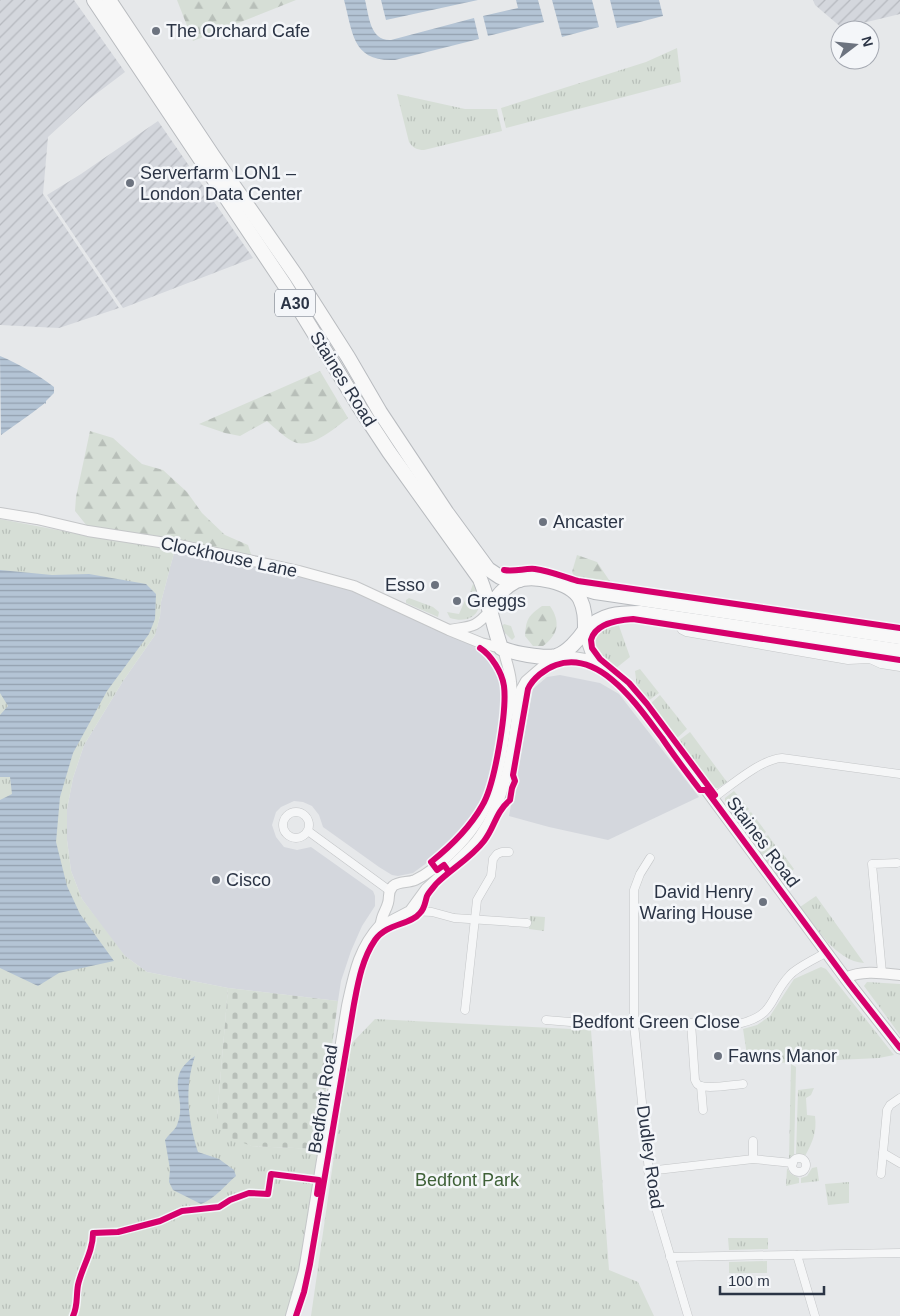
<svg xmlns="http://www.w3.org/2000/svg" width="900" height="1316" viewBox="0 0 900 1316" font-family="Arial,sans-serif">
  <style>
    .built { fill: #d4d7dd }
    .industrial { fill: url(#industrial-furrows) }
    .grass { fill: url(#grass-tufts) }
    .forest { fill: url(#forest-firs) }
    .cemetery { fill: url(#cemetery-stones) }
    .water { fill: url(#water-rules) }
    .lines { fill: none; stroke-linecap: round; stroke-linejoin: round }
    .street-casing { stroke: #c4c6c8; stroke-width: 9 }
    .secondary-casing { stroke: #c4c6c8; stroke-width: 12 }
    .primary-casing { stroke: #c2c5c8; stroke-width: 13 }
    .highway-casing { stroke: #b8bbbf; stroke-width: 16 }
    .street { stroke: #f5f6f7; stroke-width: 8 }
    .secondary { stroke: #f8f8f8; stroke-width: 10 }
    .primary { stroke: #f8f8f8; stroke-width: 11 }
    .highway { stroke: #f8f8f8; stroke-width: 14 }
    .cycleway-casing { stroke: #f4f6f9; stroke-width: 9 }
    .cycleway { stroke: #d6006c; stroke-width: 6 }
    .poi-dot { fill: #6c737f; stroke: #f4f6f9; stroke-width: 2 }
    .labels { text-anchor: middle; stroke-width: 5; stroke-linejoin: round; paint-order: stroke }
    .shield { fill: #f4f6f9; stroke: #676e7b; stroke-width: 1 }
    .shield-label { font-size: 16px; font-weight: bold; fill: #2b3445 }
    .poi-label { font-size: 18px; fill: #2b3445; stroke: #f4f6f9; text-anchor: start }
    .street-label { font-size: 18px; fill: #2b3445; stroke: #f4f6f9 }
    .park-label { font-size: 18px; fill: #3f6138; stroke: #f4f6f9 }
  </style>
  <defs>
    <pattern id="industrial-furrows" width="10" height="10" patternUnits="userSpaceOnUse" patternTransform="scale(1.25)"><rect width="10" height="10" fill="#d4d7dd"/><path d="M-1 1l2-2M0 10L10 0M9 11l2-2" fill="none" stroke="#b6b9bf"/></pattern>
    <pattern id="grass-tufts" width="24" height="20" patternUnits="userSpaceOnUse" patternTransform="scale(1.25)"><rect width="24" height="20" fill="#d6ded6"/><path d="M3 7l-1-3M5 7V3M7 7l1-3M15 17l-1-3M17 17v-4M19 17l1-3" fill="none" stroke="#b8bfb9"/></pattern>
    <pattern id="forest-firs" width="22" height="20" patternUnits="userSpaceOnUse" patternTransform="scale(1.25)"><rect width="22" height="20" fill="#d6ded6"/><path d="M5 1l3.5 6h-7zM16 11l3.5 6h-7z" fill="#b8bfb9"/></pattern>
    <pattern id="cemetery-stones" width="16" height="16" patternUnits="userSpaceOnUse" patternTransform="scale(1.25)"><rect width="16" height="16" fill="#d6ded6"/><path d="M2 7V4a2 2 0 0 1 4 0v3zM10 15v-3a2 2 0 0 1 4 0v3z" fill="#b8bfb9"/></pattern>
    <pattern id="water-rules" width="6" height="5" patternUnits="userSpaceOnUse" patternTransform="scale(1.25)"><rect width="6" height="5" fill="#b4c4d5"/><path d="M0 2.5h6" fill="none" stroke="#93a0af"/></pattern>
  </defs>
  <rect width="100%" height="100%" fill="#e6e8ea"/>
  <g class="built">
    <polygon points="175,549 333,576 456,631 486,657 498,677 502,687 502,702 490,778 485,796 476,813 464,830 443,851 413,873 398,876 392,875 379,867 323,827 319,815 312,806 303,802 294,801 281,807 276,812 272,825 276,837 284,847 297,850 311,847 373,891 375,896 375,906 362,926 351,951 341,981 338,1001 228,988 147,972 125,956 113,942 82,899 71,871 67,840 67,809 73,778 84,745 123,681 155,635 160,616 161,602"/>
    <polygon points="560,675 600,683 619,694 699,797 608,840 549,827 509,816 533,689 547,677"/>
  </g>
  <g class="industrial">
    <polygon points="0,0 74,0 125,72 88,100 48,137 43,194 119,308 59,328 0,325"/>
    <polygon points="813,0 900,0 900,14 842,28 815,5"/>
    <polygon points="158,121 253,258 123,308 47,195 81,174"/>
  </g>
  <g class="grass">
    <polygon points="677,48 681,82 506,128 501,108 646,62"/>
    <path d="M 397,94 L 465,109 L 497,109 L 502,131 L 424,150 C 417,150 413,148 409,142 Z"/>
    <polygon points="0,519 89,536 175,549 161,602 160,616 155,635 123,681 84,745 73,778 67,809 67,840 71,871 82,899 125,956 147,972 228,988 217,1118 251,1146 318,1149 297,1292 285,1316 0,1316"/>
    <path d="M 473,584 C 488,605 476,626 450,618 L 447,612 L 459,614 L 466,598 L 468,598 Z"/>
    <polygon points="409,598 433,607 439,612 438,617 406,603 406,600"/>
    <path d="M 618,623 L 630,657 L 615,669 C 592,650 581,634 618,623 Z"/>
    <polygon points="640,669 659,693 648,701 637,687 635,671"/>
    <polygon points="660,695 687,729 677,738 650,704"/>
    <polygon points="690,732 727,782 718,788 711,788 678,741"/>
    <polygon points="734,791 749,809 736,820 725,804 725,798"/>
    <polygon points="751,812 766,832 753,843 738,822"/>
    <polygon points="768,835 777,848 764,857 755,845"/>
    <polygon points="780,850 794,869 780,880 766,861"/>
    <path d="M 816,896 L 864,963 C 836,961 817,928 800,907 Z"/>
    <polygon points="530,916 545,917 544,931 529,929"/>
    <polygon points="821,967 826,969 894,1055 879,1058 775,1063 773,1050 747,1055 743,1029 757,1025 770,1016 794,979"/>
    <polygon points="867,982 900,984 900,1035 864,986"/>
    <polygon points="375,1019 591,1030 609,1270 638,1282 654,1316 311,1316 350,1045"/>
    <polygon points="791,1064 796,1067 794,1156 789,1160"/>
    <path d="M 814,1088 L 811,1095 L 806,1098 L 807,1115 L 815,1116 C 817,1132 813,1141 805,1156 L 796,1155 L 798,1090 Z"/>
    <polygon points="817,1167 819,1181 801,1183 801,1178 807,1176 812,1168"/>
    <polygon points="787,1168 791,1174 799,1178 799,1183 786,1186"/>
    <polygon points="849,1182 849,1203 828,1205 825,1184"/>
    <polygon points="728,1238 768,1238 768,1249 729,1250"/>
    <polygon points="767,1261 767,1273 729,1273 729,1262"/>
  </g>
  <g class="forest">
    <polygon points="177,0 296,0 193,41"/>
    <path d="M 320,371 L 348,418 C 335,428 310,451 292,441 C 283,436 275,428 267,421 L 240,436 L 225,433 L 199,424 Z"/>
    <polygon points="90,431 113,438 142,464 163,470 187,492 202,513 225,535 248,545 252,557 87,526 75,511 76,497"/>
    <polygon points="577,555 597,562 611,583 607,584 577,580 572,572"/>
    <path d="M 542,606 L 550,606 C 561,622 558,635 543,646 L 533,646 L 525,636 C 526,619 528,616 542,606 Z"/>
    <polygon points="504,624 511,626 515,637 512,640 505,633 502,626"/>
  </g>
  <polygon class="cemetery" points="228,988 338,1001 318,1149 251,1146 224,1135 217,1118"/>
  <g class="water">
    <path d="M 344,0 L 365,0 C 369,16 370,41 391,40 L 474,18 L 479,39 L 395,60 C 352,62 353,33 344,0 Z"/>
    <polygon points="381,0 478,0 386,20"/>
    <polygon points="516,0 538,0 544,22 488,36 483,16 518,8"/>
    <polygon points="552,0 592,0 599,27 562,37"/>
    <polygon points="610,0 659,0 663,16 617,28"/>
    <path d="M 0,356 C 19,364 37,374 54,387 L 54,393 L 46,401 L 46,404 L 45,403 L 32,413 L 1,435 Z"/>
    <polygon points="0,570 52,575 89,574 146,584 156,594 155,619 149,634 107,691 73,753 60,797 56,842 67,886 80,914 114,961 59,973 38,986 0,968 0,800 12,794 10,777 0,777 0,715 8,706 0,693"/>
    <path d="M 195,1056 C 184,1088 188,1120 198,1152 L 219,1159 L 234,1170 L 236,1176 C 225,1185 215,1199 201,1204 L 173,1190 L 169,1182 L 170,1169 L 165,1140 C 168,1135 175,1130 177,1125 C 189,1098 162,1078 195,1056 Z"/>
  </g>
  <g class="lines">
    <g class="street-casing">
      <g id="street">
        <polyline points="681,618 680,627 682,630 686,632 848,660 870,659 881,664 900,667"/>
        <path d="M 712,799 C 730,786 761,759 782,758 L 900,774"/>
        <circle cx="296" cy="825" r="13"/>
        <polyline points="308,831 390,891"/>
        <polyline points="650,858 640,874 634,890 634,1024 651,1191 688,1316"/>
        <polyline points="410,911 432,912 454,918 527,923"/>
        <polyline points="882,973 872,864 897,863"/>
        <polyline points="465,1010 477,900 491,876 493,859 497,854 502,852 509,852"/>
        <path d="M 546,1020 L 595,1024 L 742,1023 C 776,1014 769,997 790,975 C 797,967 817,958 827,952"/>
        <path d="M 691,1023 L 695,1080 C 697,1084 697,1085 701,1086 C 710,1089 732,1085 743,1084"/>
        <polyline points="701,1086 703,1110"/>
        <polyline points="753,1141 753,1159"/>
        <polyline points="883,1153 900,1163"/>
        <circle cx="799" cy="1165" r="7"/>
        <polyline points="648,1171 753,1159 793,1163"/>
        <polyline points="881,1174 887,1110 890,1105 900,1098"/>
        <polyline points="797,1255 815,1316"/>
        <polyline points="670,1257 900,1253"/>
      </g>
    </g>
    <g class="secondary-casing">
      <g id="secondary">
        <polyline points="0,513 37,519 88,531 179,545 299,571 354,586 449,630 481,643 501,648"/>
        <path d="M 450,630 C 472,626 475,628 490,611"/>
        <path d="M 381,924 C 381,916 386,911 388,903 C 390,897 387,892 393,886 C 399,881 408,883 415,880 C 428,874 441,863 451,853 C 493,813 498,778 506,723 C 508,711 513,695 511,682 C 510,671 506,660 503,649"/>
        <path d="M 845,978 C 863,970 881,973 900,975"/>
        <path d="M 291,1316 L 304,1271 L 347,1006 C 354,974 358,949 381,924 L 387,923 L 410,911 L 426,889 C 444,872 466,856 480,836 C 510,794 513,739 521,690 L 526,681 L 555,656"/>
      </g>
    </g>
    <g class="primary-casing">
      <g id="primary">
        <polyline points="584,632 594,661 626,687 643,704 849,983 900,1048"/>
        <polyline points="558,655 594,661"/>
      </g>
    </g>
    <g class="highway-casing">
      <g id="highway">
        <path d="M 94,0 L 284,284 L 360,408 L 389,452 L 480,579 C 489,601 493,625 501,648 C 513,653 543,659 556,656 C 567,653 579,639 585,630 C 585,619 585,609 580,599 C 571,582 533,574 516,581 C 504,587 496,597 489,609"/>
        <polyline points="109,0 213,156 297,277 348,357 380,412 447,513 488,569 500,577 519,580"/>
        <polyline points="568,584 595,592 900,637"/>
        <path d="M 585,630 C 603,614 617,613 640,613 L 900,651"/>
      </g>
    </g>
    <use href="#street" class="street"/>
    <use href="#secondary" class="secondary"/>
    <use href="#primary" class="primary"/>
    <use href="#highway" class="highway"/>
    <g class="cycleway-casing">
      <g id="cycleway">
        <path d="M 504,570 C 515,572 525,568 535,569 C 551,571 563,577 578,581 L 900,628"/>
        <path d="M 715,795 L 647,704 L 629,683 L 600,659 L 592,648 L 591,640 C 595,623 618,620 633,619 L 900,660"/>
        <path d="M 449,872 L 444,865 L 437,870 L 431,862 C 451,846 469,829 482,806 C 495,785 507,710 504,686 C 502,672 491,655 480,648"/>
        <path d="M 73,1316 C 78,1306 76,1296 78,1285 C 82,1267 93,1252 93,1233 L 118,1232 L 160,1221 L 182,1211 L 219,1207 L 230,1200 L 249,1193 L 268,1194 L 271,1174 L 319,1180 L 317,1194"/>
        <path d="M 296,1316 L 304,1292 L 310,1264 L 354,1004 C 358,983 362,959 375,940 C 387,923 411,925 420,913 C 425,908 425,902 427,896 C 429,892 433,888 436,884 C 451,869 471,858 484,841 C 495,827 495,813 510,800 L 512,788 L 515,781 L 513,775 L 528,689 C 533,678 545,669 556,665 C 601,649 639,708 662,738 C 674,756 687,773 700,790 L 706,790 L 849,983 L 900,1048"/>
      </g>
    </g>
    <use href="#cycleway" class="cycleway"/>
  </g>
  <g class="poi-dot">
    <circle cx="156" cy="31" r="5"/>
    <circle cx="130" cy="183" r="5"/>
    <circle cx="543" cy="522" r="5"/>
    <circle cx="435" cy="585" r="5"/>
    <circle cx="457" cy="601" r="5"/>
    <circle cx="216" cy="880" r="5"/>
    <circle cx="763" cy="902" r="5"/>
    <circle cx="718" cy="1056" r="5"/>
  </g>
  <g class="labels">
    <rect class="shield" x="275" y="289.5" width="40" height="27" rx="4"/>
    <g class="shield-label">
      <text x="295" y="309">A30</text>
    </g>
    <g class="poi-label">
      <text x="166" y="37">The Orchard Cafe</text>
      <text x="140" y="179">Serverfarm LON1 –<tspan x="140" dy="21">London Data Center</tspan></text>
      <text x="553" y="528">Ancaster</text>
      <text x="425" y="591" text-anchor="end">Esso</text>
      <text x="467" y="607">Greggs</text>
      <text x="226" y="886">Cisco</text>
      <text x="753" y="898" text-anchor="end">David Henry<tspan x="753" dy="21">Waring House</tspan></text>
      <text x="728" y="1062">Fawns Manor</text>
    </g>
    <g class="street-label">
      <text transform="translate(343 379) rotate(58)" y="6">Staines Road</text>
      <text transform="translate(229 557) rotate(12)" y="6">Clockhouse Lane</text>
      <text transform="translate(763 842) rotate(53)" y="6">Staines Road</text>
      <text x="656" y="1028">Bedfont Green Close</text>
      <text transform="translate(323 1099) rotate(-81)" y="6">Bedfont Road</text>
      <text transform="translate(650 1157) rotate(82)" y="6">Dudley Road</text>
    </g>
    <g class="park-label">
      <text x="467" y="1186">Bedfont Park</text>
    </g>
  </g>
  <g transform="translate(855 45) rotate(74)"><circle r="24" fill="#f4f6f9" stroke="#a4a8b1"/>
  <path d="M0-4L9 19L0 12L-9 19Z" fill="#6c737f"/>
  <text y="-8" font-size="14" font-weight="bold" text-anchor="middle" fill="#2b3445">N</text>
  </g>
  <path d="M720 1286v8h104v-8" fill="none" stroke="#2b3445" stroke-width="2.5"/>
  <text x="728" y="1286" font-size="15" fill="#2b3445" stroke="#f4f6f9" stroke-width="4" paint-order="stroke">100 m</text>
</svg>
